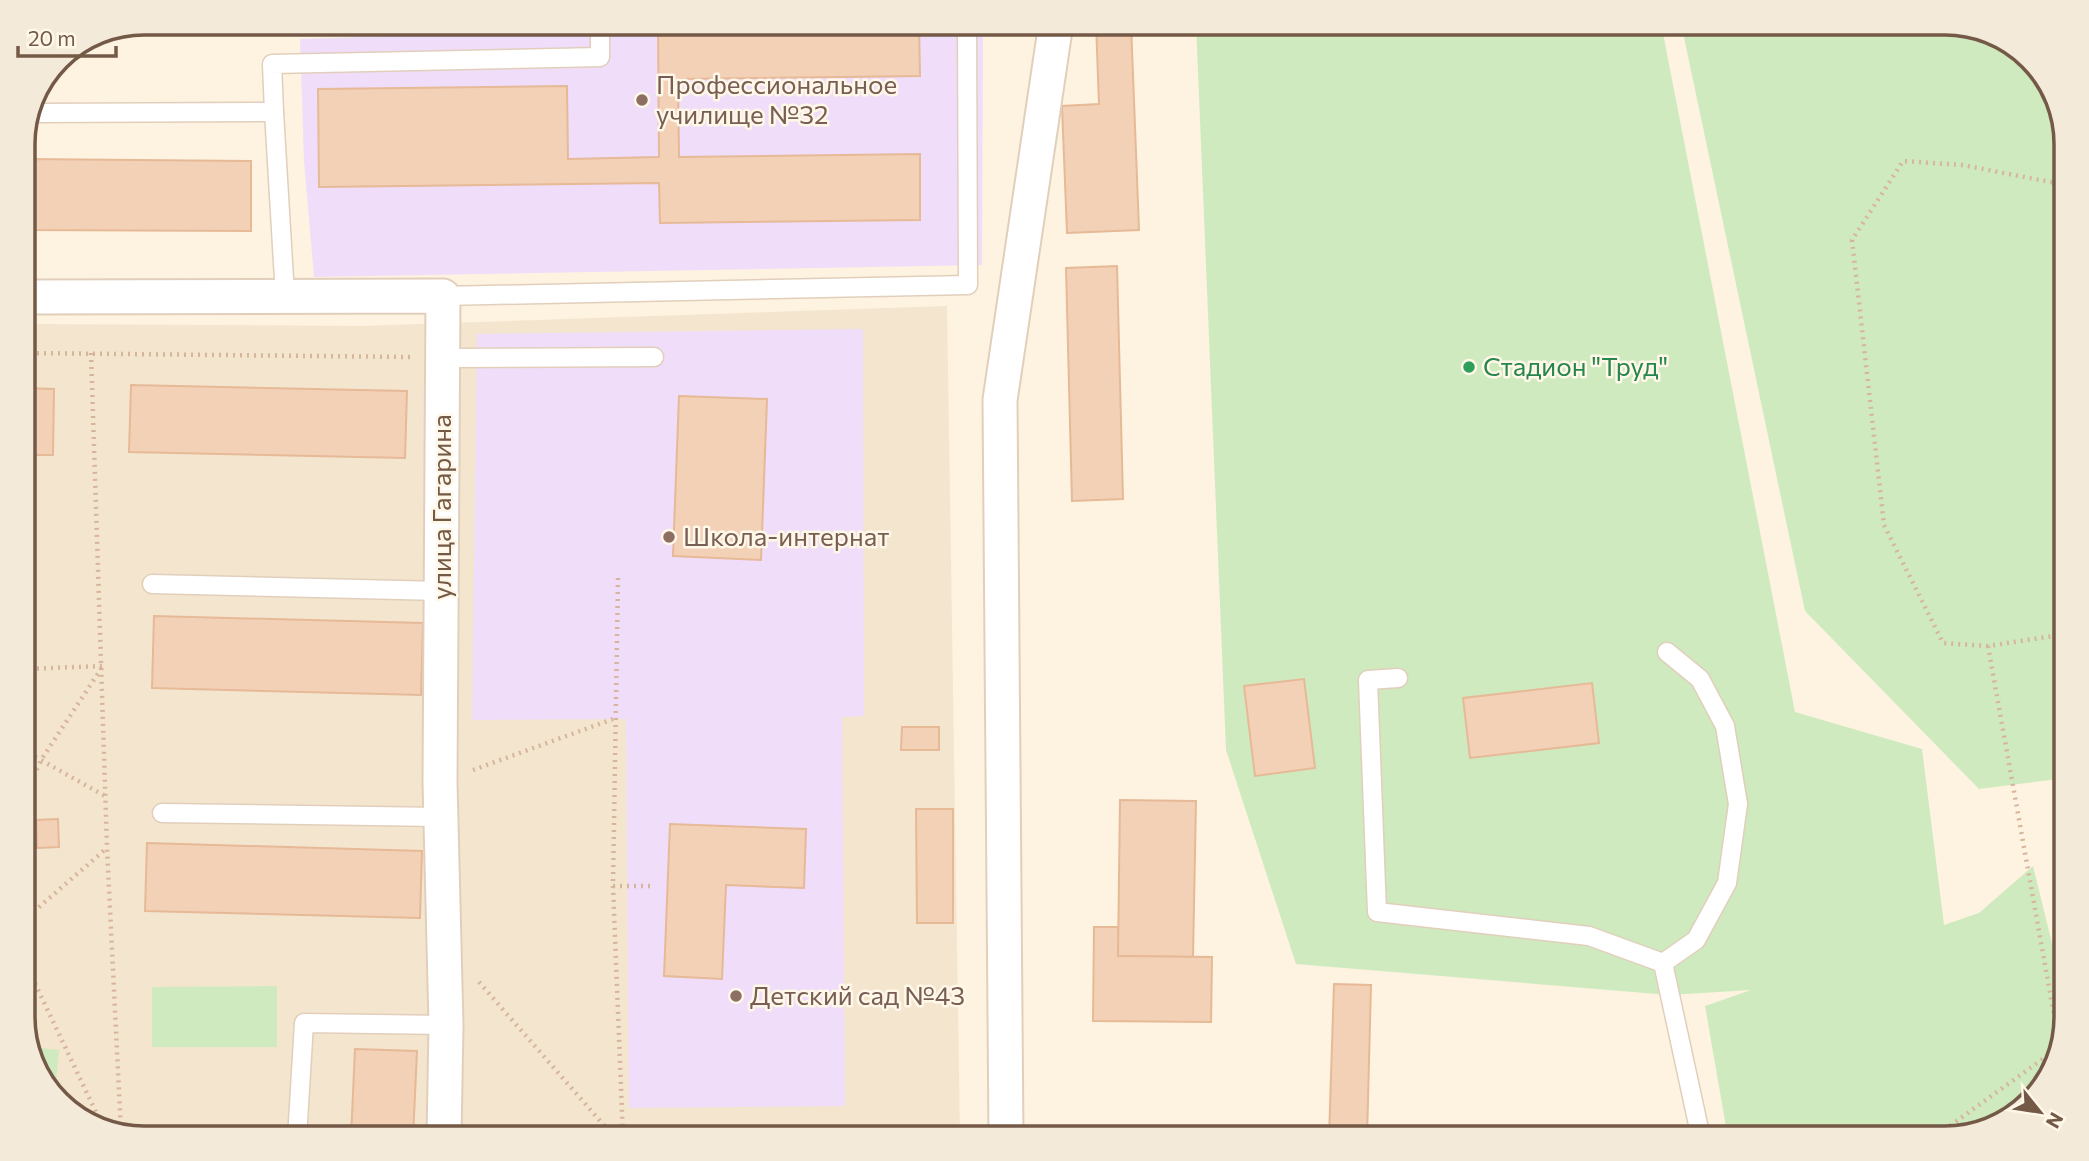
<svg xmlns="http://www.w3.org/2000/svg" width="2089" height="1161" viewBox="0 0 2089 1161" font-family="Commissioner,sans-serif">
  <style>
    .residential { fill: #f4e5cf }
    .education { fill: #f0ddf9 }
    .green { fill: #cfeabf }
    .building { fill: #f3d1b7; stroke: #e6b997; stroke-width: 2 }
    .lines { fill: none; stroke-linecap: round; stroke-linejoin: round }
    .service-casing { stroke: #e1cfbc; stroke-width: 21 }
    .minor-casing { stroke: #e1cfbc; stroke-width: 37 }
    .path { stroke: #d7b59b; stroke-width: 4.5; stroke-dasharray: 2 5; stroke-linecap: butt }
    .service { stroke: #fff; stroke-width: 18 }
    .minor { stroke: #fff; stroke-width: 33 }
    .education-dot { fill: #8d6e63; stroke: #fff7e7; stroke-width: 2.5 }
    .leisure-dot { fill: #2e9e5b; stroke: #fff7e7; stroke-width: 2.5 }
    .labels { text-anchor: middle; stroke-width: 5; stroke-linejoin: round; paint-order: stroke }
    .education-label { font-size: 26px; fill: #785e54; stroke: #fff7e7; text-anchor: start }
    .leisure-label { font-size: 26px; fill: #27864d; stroke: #fff7e7; text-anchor: start }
    .street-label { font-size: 26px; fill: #745947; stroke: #fff7e7 }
    .rim { fill: none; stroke: #745947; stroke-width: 3.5 }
  </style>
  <rect width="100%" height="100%" fill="#fdf3e0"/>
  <polygon class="residential" points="947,306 960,1138 144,1138 84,1122 39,1078 23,1024 23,324 362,326"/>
  <g class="education">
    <polygon points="580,23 983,23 982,265 314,277 304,161 300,39 579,30"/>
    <polygon points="863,329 864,716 842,717 845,1106 629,1108 626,719 472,720 477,334"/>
  </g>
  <g class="green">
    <polygon points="1196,23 1661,23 1795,712 1922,749 1944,925 1979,913 2033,866 2066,1000 2066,1017 2050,1077 2006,1122 1945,1138 1728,1138 1705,1006 1751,990 1669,995 1296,964 1226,750"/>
    <polygon points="1681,23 1945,23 2005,39 2050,83 2066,137 2066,778 1979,789 1805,611"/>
    <polygon points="277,986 277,1047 152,1047 152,987"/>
    <polygon points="30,1047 59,1050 55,1093 39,1078"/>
  </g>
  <g class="building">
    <polygon points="658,23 919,23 920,76 678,79 679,157 920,154 920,220 660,223 659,183 319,187 318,89 567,86 568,159 659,157"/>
    <polygon points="1096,23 1131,23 1139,230 1067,233 1062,106 1099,104"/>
    <polygon points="23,159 251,161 251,231 23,230"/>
    <polygon points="1117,266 1123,499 1072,501 1066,268"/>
    <polygon points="131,385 407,391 405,458 129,452"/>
    <polygon points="23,388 54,389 53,455 23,455"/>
    <polygon points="679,396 767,399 761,560 673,556"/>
    <polygon points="154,616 423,623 421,695 152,688"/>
    <polygon points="1304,679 1315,768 1255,776 1244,686"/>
    <polygon points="1592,683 1599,743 1470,758 1463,698"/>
    <polygon points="902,727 939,727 939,750 901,750"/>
    <polygon points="1120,800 1196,801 1193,957 1118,956"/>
    <polygon points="916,809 953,809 953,923 917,923"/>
    <polygon points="58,819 59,847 37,848 36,820"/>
    <polygon points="670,824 806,829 804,888 726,885 722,979 664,976"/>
    <polygon points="147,843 422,851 420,918 145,911"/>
    <polygon points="1094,927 1118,927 1118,956 1212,957 1211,1022 1093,1021"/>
    <polygon points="1334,984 1371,985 1367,1138 1329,1138"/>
    <polygon points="355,1049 417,1051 413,1138 351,1138"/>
  </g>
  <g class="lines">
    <g class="service-casing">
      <g id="service">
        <polyline points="274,112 272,64 600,57 600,23"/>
        <polyline points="34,113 274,112 285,296"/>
        <polyline points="443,296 968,285 967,23"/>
        <polyline points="443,358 654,357"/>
        <polyline points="152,584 441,591"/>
        <polyline points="1398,678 1368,680 1377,912 1589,936 1663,963 1701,1138"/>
        <polyline points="162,813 441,817"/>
        <polyline points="1663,963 1696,940 1727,883 1738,804 1725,726 1700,679 1667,652"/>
        <polyline points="297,1138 304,1023 446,1025"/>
        <polyline points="931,1138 1006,1136 1058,1138"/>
      </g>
    </g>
    <g class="minor-casing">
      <g id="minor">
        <polyline points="23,297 443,296 440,782 446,1025 444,1138"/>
        <polyline points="1006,1138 1000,400 1056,23"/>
      </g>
    </g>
    <g class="path">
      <polyline points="2066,185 1962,165 1903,161 1852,240 1884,525 1943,643 1988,646 2066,634"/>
      <polyline points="23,353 411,357"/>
      <polyline points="91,353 107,848 121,1132"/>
      <polyline points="618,578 613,886 623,1138"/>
      <polyline points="1988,646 2059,1043"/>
      <polyline points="23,669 103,666"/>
      <polyline points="23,750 105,796"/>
      <polyline points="473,770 613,719"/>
      <polyline points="23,802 41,760 103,666"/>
      <polyline points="613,886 650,886"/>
      <polyline points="23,921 107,848"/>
      <polyline points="23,958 103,1127"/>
      <polyline points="479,982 615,1138"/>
      <polyline points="1933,1138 2058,1048"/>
    </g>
    <use href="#service" class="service"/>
    <use href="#minor" class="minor"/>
  </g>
  <g class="education-dot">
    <circle cx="642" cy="100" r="7"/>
    <circle cx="669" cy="537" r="7"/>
    <circle cx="736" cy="996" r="7"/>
  </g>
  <circle class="leisure-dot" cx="1469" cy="367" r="7"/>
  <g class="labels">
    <g class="education-label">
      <text x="656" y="94">Профессиональное<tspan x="656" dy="30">училище №32</tspan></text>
      <text x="683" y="546">Школа-интернат</text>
      <text x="750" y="1005">Детский сад №43</text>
    </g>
    <g class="leisure-label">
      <text x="1483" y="376">Стадион "Труд"</text>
    </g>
    <g class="street-label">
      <text transform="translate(442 507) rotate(-90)" y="9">улица Гагарина</text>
    </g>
  </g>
  <path d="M0 0H2089V1161H0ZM144 35H1945A109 109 0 0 1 2054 144V1017A109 109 0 0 1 1945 1126H144A109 109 0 0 1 35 1017V144A109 109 0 0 1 144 35Z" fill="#f4eada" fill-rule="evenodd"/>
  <path class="rim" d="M144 35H1945A109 109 0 0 1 2054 144V1017A109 109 0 0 1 1945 1126H144A109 109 0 0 1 35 1017V144A109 109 0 0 1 144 35Z"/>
  <g transform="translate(2040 1112) rotate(120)" stroke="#fff7e7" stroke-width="5" paint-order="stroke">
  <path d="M0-5L12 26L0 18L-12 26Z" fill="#745947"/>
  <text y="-10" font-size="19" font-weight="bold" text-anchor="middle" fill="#745947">N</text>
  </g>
  <path d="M18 46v10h98v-10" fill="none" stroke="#745947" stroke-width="3.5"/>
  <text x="28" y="46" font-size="21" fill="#745947" stroke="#fff7e7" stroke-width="5" paint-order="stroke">20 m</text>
</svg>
